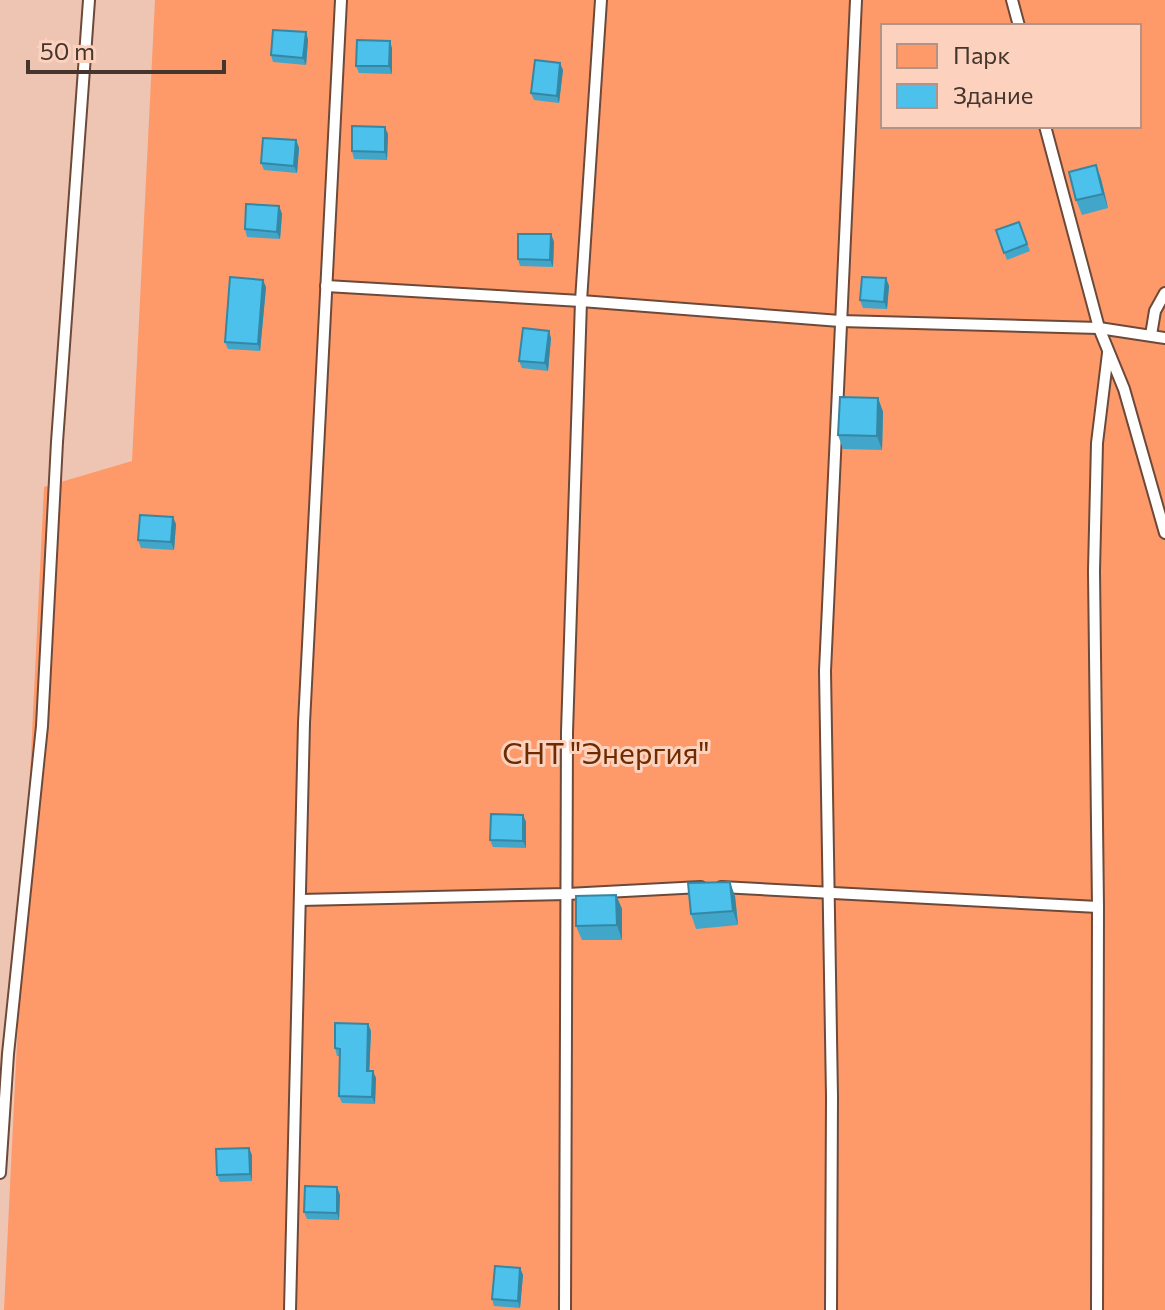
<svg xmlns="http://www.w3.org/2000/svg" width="1165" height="1310" viewBox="0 0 1165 1310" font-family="Commissioner,sans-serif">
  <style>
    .green { fill: #fe9969; fill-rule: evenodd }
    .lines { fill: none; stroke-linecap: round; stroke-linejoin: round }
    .lane-casing { stroke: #6c4939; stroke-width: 14 }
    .lane { stroke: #fff; stroke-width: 10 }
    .wall { fill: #41a6ca }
    .shaded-wall { fill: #3587a4 }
    .building { fill: #4cc1eb; stroke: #3587a4; stroke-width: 2 }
    .labels { text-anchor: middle; stroke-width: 6; stroke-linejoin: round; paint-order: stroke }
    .park-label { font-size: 30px; fill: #6f2b00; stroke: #fcd2bf }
  </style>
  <rect width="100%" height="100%" fill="#eec5b2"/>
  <path class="green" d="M 155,0 L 1165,0 L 1165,1310 L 4,1310 L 44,487 L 132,461 ZM 883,26 L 1139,26 L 1139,126 L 883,126 Z"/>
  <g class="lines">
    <g class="lane-casing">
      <g id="lane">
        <polyline points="1012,0 1019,26"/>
        <polyline points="1045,126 1099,328 1124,389 1165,533"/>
        <polyline points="326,286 581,301 840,321 1099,328 1165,338"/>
        <polyline points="1151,335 1155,311 1165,293"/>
        <polyline points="721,887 1098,907"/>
        <polyline points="300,900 567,894 701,887"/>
        <polyline points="0,1173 8,1054 42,726 57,442 89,0"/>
        <polyline points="290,1310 304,723 341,0"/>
        <polyline points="565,1310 567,732 581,301 601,0"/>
        <polyline points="831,1310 832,1097 825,671 856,0"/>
        <polyline points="1097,1310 1098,907 1094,571 1097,443 1108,353"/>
      </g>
    </g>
    <use href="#lane" class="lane"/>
  </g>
  <g class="wall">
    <polygon points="306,32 308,40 306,65 273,62 271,55"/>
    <polygon points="392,48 392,74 359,73 356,66"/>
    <polygon points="563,70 559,103 534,100 531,93"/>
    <polygon points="388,134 387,160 354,159 352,151"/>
    <polygon points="296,140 299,148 297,173 264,170 261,163"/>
    <polygon points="1096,165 1101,179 1108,208 1082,215 1076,200"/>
    <polygon points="279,206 282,214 280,239 247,237 245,229"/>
    <polygon points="1019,222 1030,251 1007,260 996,230"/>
    <polygon points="551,234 554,242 553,267 520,266 518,259"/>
    <polygon points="886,278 889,286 887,309 863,308 860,300"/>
    <polygon points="266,287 260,351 228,349 225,342"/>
    <polygon points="551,338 548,371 522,368 519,361"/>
    <polygon points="878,398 883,412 882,450 843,449 838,435"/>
    <polygon points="176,524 174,550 141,548 138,540"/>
    <polygon points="523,815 526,822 526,848 493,847 490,840"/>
    <polygon points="616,895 622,909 622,940 582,940 576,926"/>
    <polygon points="735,896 738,925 696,929 691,914"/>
    <polygon points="368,1024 371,1031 369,1071 376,1078 375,1104 342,1103 339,1096 340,1056 337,1056 335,1048"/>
    <polygon points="252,1155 252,1181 220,1182 217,1175"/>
    <polygon points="337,1187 340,1195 339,1220 307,1219 304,1212"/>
    <polygon points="520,1268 523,1275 520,1308 494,1306 492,1299"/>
  </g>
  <g class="shaded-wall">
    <polygon points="306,32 308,40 306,65 303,58"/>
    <polygon points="390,41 392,48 392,74 389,66"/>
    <polygon points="560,63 563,70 559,103 557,96"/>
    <polygon points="385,127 388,134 387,160 385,152"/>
    <polygon points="296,140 299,148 297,173 294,166"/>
    <polygon points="1096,165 1101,179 1108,208 1103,194"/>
    <polygon points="279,206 282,214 280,239 277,232"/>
    <polygon points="551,234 554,242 553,267 550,260"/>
    <polygon points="886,278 889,286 887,309 884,302"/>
    <polygon points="263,280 266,287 260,351 258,344"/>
    <polygon points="549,331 551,338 548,371 545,363"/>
    <polygon points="878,398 883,412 882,450 877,436"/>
    <polygon points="173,517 176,524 174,550 171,542"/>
    <polygon points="523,815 526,822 526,848 523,841"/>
    <polygon points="730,882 735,896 738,925 733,911"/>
    <polygon points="616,895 622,909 622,940 617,925"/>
    <polygon points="368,1024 371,1031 369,1078 367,1071"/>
    <polygon points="373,1071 376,1078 375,1104 372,1097"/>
    <polygon points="249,1148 252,1155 252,1181 250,1174"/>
    <polygon points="337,1187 340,1195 339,1220 337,1213"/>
    <polygon points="520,1268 523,1275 520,1308 518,1301"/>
  </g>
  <g class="building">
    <polygon points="273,30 306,32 303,58 271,55"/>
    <polygon points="357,40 390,41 389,66 356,66"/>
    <polygon points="535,60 560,63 557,96 531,93"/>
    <polygon points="352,126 385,127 385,152 352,151"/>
    <polygon points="263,138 296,140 294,166 261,163"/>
    <polygon points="1096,165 1103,194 1076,200 1069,172"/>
    <polygon points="246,204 279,206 277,232 245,229"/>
    <polygon points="1019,222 1027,244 1004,253 996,230"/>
    <polygon points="518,234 551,234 550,260 518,259"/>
    <polygon points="230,277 263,280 258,344 225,342"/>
    <polygon points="862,277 886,278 884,302 860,300"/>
    <polygon points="523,328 549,331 545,363 519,361"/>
    <polygon points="840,397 878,398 877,436 838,435"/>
    <polygon points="140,515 173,517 171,542 138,540"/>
    <polygon points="491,814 523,815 523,841 490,840"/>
    <polygon points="730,882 733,911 691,914 688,883"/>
    <polygon points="616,895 617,925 576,926 576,896"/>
    <polygon points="335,1023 368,1024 367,1071 373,1071 372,1097 339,1096 340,1049 335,1048"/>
    <polygon points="249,1148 250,1174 217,1175 216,1149"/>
    <polygon points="305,1186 337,1187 337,1213 304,1212"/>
    <polygon points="495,1266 520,1268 518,1301 492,1299"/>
  </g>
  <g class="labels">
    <g class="park-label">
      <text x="606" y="764">СНТ "Энергия"</text>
    </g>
  </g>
  <rect x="881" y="24" width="260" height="104" fill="#fcd2bf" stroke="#b39385" stroke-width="2"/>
  <rect x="897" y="44" width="40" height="24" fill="#fe9969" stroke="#b39385" stroke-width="2"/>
  <text x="953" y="64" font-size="24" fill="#45352d">Парк</text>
  <rect x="897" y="84" width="40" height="24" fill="#4cc1eb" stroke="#b39385" stroke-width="2"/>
  <text x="953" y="104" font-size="24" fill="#45352d">Здание</text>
  <path d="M28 60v12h196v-12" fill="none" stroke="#45352d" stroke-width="4"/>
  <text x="40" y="60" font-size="24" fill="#45352d" stroke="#fcd2bf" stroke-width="6" paint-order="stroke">50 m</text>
</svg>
